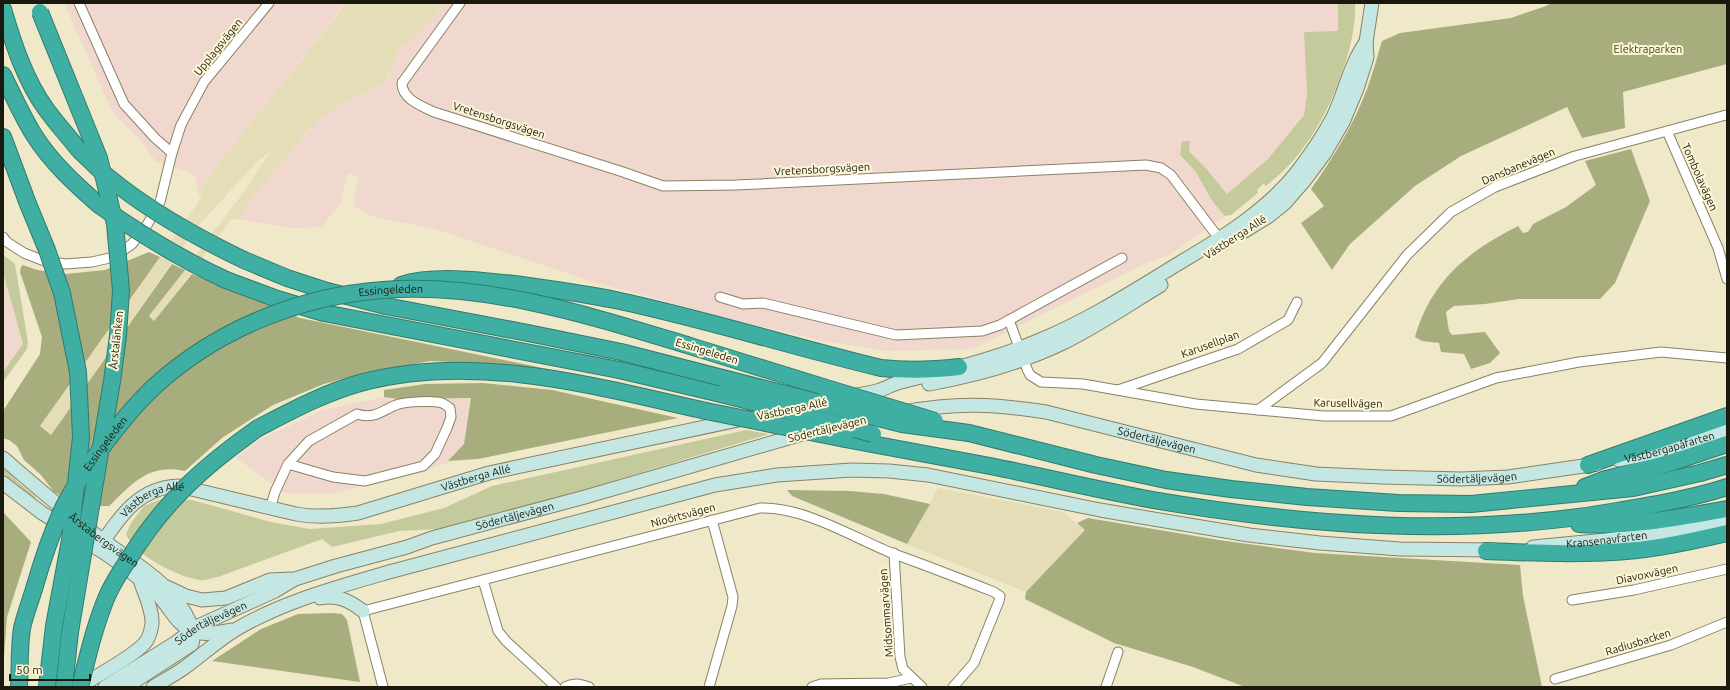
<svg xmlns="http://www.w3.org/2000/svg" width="1730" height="690" viewBox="0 0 1730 690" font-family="Ubuntu,sans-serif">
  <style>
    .built { fill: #e5ddb8 }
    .industrial { fill: #f1d8cf }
    .green { fill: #c5ca9c }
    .forest { fill: #a8ad7e }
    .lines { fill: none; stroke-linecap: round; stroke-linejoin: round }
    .street-casing { stroke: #888266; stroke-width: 11 }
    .secondary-casing { stroke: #888266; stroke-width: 15 }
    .highway-casing { stroke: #327a6e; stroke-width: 18 }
    .street { stroke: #fff; stroke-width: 9 }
    .secondary { stroke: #c5e7e3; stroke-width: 13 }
    .highway { stroke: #3eafa2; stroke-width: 16 }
    .highway-bridge-casing { stroke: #327a6e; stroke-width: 18; stroke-linecap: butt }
    .highway-bridge { stroke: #3eafa2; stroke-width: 16 }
    .labels { text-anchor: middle; stroke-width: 4; stroke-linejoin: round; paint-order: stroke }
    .street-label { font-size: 11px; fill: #1b190e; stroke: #fcf6d7 }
    .park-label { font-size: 11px; fill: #44470f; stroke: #fcf6d7 }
  </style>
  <rect width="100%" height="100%" fill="#efe9ca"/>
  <g class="built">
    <polygon points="347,3 445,3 425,28 399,49 392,67 385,81 357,97 309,129 253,198 239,219 231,220 155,321 149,317 240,197 271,151 257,162 197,227 51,435 40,426 202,197 198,193 229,150"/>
    <polygon points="938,488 1063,512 1085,530 1026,592 907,544"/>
  </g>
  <g class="industrial">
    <polygon points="64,3 346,3 229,150 198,193 195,177 184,170 156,162 140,140 115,115 106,98"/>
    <polygon points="445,3 1338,3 1338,31 1305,79 1307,95 1304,115 1268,159 1227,194 1204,166 1189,151 1180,156 1195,171 1213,202 1225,216 1168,256 1149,262 972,349 886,351 819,340 731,319 590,281 435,229 374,217 354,207 354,196 359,178 348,173 341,202 322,227 288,228 239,219 253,198 295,146 323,115 386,81 399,49 425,28"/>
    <polygon points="3,272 23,344 3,372"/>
    <polygon points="384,397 399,399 471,398 464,444 446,464 332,494 285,493 236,458 259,440 322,410"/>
  </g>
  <g class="green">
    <path d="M 1338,3 L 1355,3 C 1358,45 1328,118 1301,151 C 1291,165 1279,175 1266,186 L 1263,184 L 1257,190 L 1258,193 L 1231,215 L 1225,216 L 1213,202 L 1195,171 L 1180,155 L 1182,141 L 1190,141 L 1189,151 L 1204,166 L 1227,194 L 1268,159 L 1304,115 L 1307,95 L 1304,32 L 1338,31 Z"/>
    <polygon points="3,255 15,264 28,342 27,349 3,382 3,372 23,344 3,272"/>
    <path d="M 746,430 L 769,434 L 577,492 L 438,529 L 399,531 L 332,547 L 322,539 L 218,577 C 212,578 205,581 199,580 C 177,576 135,556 126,534 L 131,523 L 144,506 L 161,499 L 192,500 L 271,522 L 309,529 L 381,524 L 444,508 L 492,486 Z"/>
    <polygon points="3,465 18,482 36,497 35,500 3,475"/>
  </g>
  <g class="forest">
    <path d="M 1551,3 L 1727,3 L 1727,64 L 1623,92 L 1625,128 L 1582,138 L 1567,107 L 1461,156 L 1415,186 L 1350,244 L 1332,270 L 1301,223 L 1324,206 L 1311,189 C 1333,158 1354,124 1367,89 C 1373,73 1377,57 1382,41 L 1400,33 L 1511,18 L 1546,6 Z"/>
    <path d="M 1631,149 L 1650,201 L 1615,283 L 1600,299 L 1519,299 L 1485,304 L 1454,306 L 1446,312 L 1449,331 L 1452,335 L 1485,332 L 1500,353 L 1490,363 L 1471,369 L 1464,354 L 1441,352 L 1439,343 L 1422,341 L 1415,337 C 1431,281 1468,251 1518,226 L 1523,233 L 1528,232 L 1533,224 L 1566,207 L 1596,185 L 1585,161 Z"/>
    <path d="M 149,252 L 160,257 L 40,426 L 51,435 L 172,264 L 185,270 L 149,316 L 154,321 L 192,274 L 300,318 L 567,373 L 494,364 L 430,361 L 349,377 L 324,384 L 273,405 L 222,438 L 185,471 C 149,463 133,483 109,506 L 84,506 L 54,492 L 41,475 L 24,460 L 17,446 L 9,440 L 3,438 L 3,411 L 40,354 L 42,337 L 20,272 L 21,267 L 23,265 L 37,270 L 66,274 L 105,270 Z"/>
    <polygon points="483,383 552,390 678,418 478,459 448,461 464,444 471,398 399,399 384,397 384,390 425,384"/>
    <polygon points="787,490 850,491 884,494 930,504 907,544 792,496"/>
    <polygon points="3,512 31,542 7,617 3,671"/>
    <polygon points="1088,518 1219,540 1315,553 1520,565 1523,596 1542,687 1245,687 1193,667 1114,643 1025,599 1026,592 1085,530 1077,523"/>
    <polygon points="332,613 342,614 347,620 360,682 212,661 261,629 298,614"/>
  </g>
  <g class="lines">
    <g class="street-casing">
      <g id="street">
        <polyline points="79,3 124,104 155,138 172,153"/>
        <path d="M 460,3 L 402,83 C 402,99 421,106 434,112 L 623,172 L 663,186 L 736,185 L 1146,165 L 1161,168 L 1171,175 L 1224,245"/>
        <polyline points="1667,131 1718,248 1727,279"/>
        <polyline points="3,237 7,242 24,253 42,260 65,264 92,262 114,257 132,244 147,225 160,202 172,153 181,125 204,82 269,3"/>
        <polyline points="720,297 743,304 763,303 896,335 982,331 1000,325 1122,258"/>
        <polyline points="1009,320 1027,369 1030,375 1041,382 1083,384 1196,404 1324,416 1391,416 1496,378 1579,362 1661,352 1727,358"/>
        <polyline points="1118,390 1238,349 1288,320 1297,302"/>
        <polyline points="1258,410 1322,363 1407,255 1451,212 1495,187 1575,156 1726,115"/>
        <path d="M 270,509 L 275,492 L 288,464 L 309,441 L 357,414 C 376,420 383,409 399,404 C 407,402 434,400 442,403 C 445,404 448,407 450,408 L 451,417 L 447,428 L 435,454 L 423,466 L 365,481 L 333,477 L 288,464"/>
        <polyline points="894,553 900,657 903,669 922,687"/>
        <polyline points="483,580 498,631 506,641 556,687"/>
        <polyline points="1572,600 1634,590 1727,569"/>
        <polyline points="1555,679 1671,645 1727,622"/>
        <path d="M 383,687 L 363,611 L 760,508 C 803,506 854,538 894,554 C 928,566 961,579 994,592 L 1000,596 L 999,601 L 974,663 L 953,687"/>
        <path d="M 565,687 C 574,682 580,684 589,687"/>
        <polyline points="709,687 732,606 733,597 712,520"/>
        <polyline points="812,687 821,684 889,683 911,678"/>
        <polyline points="1106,687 1118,652"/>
      </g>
    </g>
    <g class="secondary-casing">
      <g id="secondary">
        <polyline points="1243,232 1269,216 1285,203 1305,180 1325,153 1343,122 1357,89 1367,57 1366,42 1372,3"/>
        <path d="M 929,384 C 972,376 1021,363 1061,344 C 1096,327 1128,305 1161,285"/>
        <path d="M 851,396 C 861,394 871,393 880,390 C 887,388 894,383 901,382 C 948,370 996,359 1040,340 C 1089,320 1135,290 1181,262 C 1223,237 1266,211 1297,172 C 1310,155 1323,136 1333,117 C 1345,92 1350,64 1366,42"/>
        <path id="s1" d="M 904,412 C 956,402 994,404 1046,412 L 1256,465 L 1316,474 L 1382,477 L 1461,479 L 1508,477 L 1597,464"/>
        <path id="s2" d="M 3,458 C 36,487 69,515 104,541 C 124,556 147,569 165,587 C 177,599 198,626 192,644 L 126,687"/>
        <path id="s3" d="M 1619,460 L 1649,454 L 1727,431"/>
        <polyline points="3,483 42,513 65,527"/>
        <path d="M 91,544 C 114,559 138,576 157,594 C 170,607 175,624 193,631 C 205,636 220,632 232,630"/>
        <path id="s4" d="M 1533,547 L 1606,540 L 1675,531 L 1727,520"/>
        <path id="s5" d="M 98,549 C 119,518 138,487 179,486 L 296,514 C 317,518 337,516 358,513 L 489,473 L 785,410"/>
        <polyline points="167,587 186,596 202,600 226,598 270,580 291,579"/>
        <path d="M 320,598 C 337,594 350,601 363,611"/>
        <path d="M 79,687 C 96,676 131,658 144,644 C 148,640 151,631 152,624 C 153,610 144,593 140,580"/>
        <path id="s6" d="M 105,687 L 175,643 L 198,626 L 275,591 L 295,579 L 336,566 L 407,547 L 432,538 L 585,497 L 809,432"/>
        <path d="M 153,687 C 163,681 174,675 184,668 C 201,656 217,641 235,630 C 282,602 337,587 389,572 L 715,485 L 777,475 L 852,470 L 889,471 L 928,475 L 1100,510 L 1249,535 L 1320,543 L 1400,549 L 1495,550"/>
      </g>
    </g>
    <g class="highway-casing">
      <g id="highway">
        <path d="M 3,9 C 13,43 25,80 46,109 C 56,123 68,136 79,150"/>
        <path d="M 3,75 C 13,95 22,116 34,135 C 51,162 75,184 99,205"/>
        <polyline points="3,137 28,204"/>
        <polyline points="244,260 287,278 327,291 386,306 528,333"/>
        <polyline points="226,280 277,299 324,313 619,370 721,394"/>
        <path d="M 401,285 C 435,274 486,281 522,285 C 555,290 588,294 620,301 C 708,320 794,347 881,368 C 908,371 933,370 959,367"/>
        <polyline points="690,346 823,387"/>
        <path d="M 258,428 C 291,411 324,393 360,383 C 474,352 594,386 706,411"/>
        <polyline points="969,433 1096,465 1166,480 1231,489 1307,497 1398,503 1471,504 1633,488 1700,473 1727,465"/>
        <path d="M 845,439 C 893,448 942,457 990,466 C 1045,477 1099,490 1153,500 C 1306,526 1464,538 1617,511 C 1652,505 1694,498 1727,487"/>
        <polyline points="1588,465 1727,416"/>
        <polyline points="1585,487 1606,479 1670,463 1727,444"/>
        <path d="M 1579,524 C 1629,527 1678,518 1727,509"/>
        <path d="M 1486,551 C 1536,553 1587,555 1637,550 C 1668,547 1697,540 1727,533"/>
      </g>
    </g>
    <use href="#street" class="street"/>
    <use href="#secondary" class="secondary"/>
    <use href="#highway" class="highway"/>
    <g class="highway-bridge-casing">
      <g id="highway-bridge">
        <polyline points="40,12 99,158 115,224 121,290 118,336 112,381 70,632 64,687"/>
        <path d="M 79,150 C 89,159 98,169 108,177 C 149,211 196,237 244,260"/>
        <polyline points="28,204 47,250 62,293 78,372 81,437 70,540 54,626 47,687"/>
        <path d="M 99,205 C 140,234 181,259 226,280"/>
        <polyline points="528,333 621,352 902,424 969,433"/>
        <polyline points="823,387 935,421"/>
        <polyline points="721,394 805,415 873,434"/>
        <polyline points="706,411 845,439"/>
        <path id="s7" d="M 19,687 C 20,668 19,647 22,628 C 25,615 30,602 34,589 C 42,561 51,534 63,508 C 73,488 87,468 100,450 C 117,427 135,404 156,385 C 218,329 300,296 383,290 C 487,282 591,316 690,346"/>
        <path d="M 80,687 C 88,655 95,624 108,594 C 114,581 122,569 130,557 C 165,501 204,466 258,428"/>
      </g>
    </g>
    <use href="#highway-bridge" class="highway-bridge"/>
  </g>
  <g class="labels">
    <g class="street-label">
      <text transform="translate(218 47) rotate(-51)" y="4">Upplagsvägen</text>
      <text transform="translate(499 120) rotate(18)" y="4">Vretensborgsvägen</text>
      <text transform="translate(1518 166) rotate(-23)" y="4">Dansbanevägen</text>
      <text transform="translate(822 169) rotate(-3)" y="4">Vretensborgsvägen</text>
      <text transform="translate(1700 177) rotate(66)" y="4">Tombolavägen</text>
      <text transform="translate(1235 237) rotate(-33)" y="4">Västberga Allé</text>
      <text dy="4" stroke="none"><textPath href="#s7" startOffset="599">Essingeleden</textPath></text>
      <text transform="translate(116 340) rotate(-84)" y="4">Årstalänken</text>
      <text transform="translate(1210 344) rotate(-20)" y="4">Karusellplan</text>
      <text transform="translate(707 351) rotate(17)" y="4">Essingeleden</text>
      <text transform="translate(1348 403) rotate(1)" y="4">Karusellvägen</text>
      <text transform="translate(792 409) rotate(-12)" y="4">Västberga Allé</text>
      <text transform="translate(827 429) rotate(-14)" y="4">Södertäljevägen</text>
      <text dy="4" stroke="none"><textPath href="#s1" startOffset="257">Södertäljevägen</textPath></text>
      <text dy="4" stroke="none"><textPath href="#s7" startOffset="263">Essingeleden</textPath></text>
      <text dy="4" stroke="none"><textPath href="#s3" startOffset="52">Västbergapåfarten</textPath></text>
      <text dy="4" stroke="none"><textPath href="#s1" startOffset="581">Södertäljevägen</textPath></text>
      <text dy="4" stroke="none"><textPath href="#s5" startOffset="413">Västberga Allé</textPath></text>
      <text dy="4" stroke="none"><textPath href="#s5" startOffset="77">Västberga Allé</textPath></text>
      <text transform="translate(683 515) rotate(-15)" y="4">Nioörtsvägen</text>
      <text dy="4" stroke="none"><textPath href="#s6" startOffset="448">Södertäljevägen</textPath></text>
      <text dy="4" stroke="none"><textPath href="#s4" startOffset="74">Kransenavfarten</textPath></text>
      <text dy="4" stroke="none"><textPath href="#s2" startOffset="130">Årstabergsvägen</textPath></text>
      <text transform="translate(1647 574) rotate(-12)" y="4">Diavoxvägen</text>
      <text transform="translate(886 613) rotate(-94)" y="4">Midsommarvägen</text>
      <text dy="4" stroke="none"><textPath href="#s6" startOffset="124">Södertäljevägen</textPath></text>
      <text transform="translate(1638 642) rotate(-17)" y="4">Radiusbacken</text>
    </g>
    <g class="park-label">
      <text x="1648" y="53">Elektraparken</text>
    </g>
  </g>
  <rect width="1730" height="690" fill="none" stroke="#1b190e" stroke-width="8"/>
  <path d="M10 674v6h80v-6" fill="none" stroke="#1b190e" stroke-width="2"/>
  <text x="16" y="674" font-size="12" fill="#1b190e" stroke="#fcf6d7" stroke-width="3" paint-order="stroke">50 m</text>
</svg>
